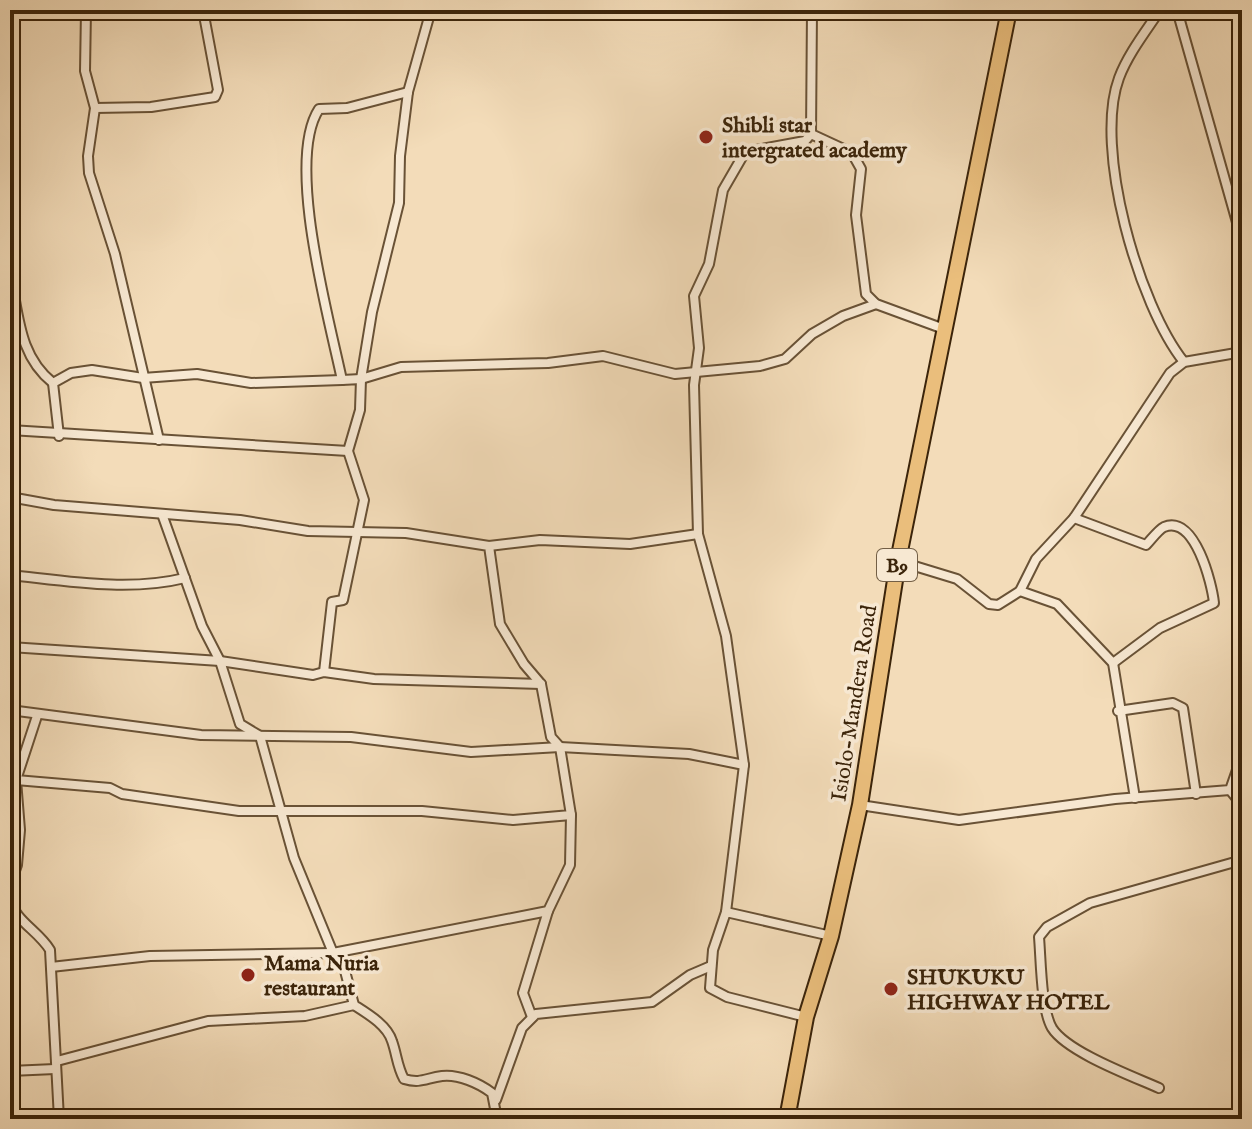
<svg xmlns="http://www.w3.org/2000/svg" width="1252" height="1129" viewBox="0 0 1252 1129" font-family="'IM FELL English',serif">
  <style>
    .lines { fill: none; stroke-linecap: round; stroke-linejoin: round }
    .minor-casing { stroke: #695236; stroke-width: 12 }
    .trunk-casing { stroke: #3b240a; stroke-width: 18 }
    .minor { stroke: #f7e8d2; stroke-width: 8 }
    .trunk { stroke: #eabe7c; stroke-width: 14 }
    .poi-dot { fill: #8f2418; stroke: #f7e8d2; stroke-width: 3 }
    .labels { text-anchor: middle; stroke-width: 7; stroke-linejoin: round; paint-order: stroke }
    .shield { fill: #f7e8d2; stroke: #735f46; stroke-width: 2 }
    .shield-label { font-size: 20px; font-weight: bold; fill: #3b240a }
    .poi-label { font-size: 22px; font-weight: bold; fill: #3b240a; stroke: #f7e8d2; text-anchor: start }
    .street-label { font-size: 22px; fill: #3b240a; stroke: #f7e8d2 }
  </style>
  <rect width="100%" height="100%" fill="#f3dcb9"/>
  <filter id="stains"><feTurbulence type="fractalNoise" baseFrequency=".0025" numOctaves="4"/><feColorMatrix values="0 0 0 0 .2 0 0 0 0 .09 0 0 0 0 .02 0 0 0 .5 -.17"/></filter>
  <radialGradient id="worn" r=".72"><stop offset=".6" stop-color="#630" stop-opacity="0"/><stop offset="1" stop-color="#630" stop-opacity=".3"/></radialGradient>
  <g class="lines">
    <g class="minor-casing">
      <g id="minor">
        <polyline points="86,10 85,71 95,108 88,156 89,173 115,254 159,440"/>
        <polyline points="431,10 408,92 400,156 399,203 372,312 361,379 401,367 548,363 603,356 675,374 760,366 785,359 812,334 843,316 876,304"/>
        <path d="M 1160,10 C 1146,31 1128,54 1119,78 C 1093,148 1139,306 1184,362"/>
        <polyline points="1177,10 1242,240"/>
        <polyline points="95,108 151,107 215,97 218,90 203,10"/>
        <polyline points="811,134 852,153 861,169 856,215 866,294 876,304 944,329"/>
        <path d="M 10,274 C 19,314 18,355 53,383"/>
        <polyline points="10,430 348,451"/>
        <polyline points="59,436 53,383 71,373 92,370 143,378 197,374 251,383 342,380"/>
        <polyline points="10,497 54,505 240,520 308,531 406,533 489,546 500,624 524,664 541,684 551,737 560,747 571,815 513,820 422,811 239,811 122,794 110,788 16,780 10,783"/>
        <polyline points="162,514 202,626 220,661 240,724 260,736 294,858 333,953 548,911 570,865 571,815"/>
        <path d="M 1074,518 L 1146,545 C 1151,540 1158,530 1164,527 C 1195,514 1212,584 1214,603 L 1160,628 L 1113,663"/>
        <polyline points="489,546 540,540 630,544 698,534"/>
        <polyline points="898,561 957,579 989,604 998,605 1020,591 1036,559 1074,518 1170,373 1184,362 1242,352"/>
        <path d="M 10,575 C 67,581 128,592 185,578"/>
        <polyline points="1020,591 1057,604 1113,663 1135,798"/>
        <polyline points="10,647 220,661 313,675 324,672 374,679 541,684"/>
        <path d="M 324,672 L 332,602 L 343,600 L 364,500 L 348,451 L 360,410 L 361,379 L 342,380 C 329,318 285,161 319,109 L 347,108 L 408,92"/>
        <polyline points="10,710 201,735 351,737 471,752 560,747 689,754 744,765"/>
        <polyline points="1118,711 1173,703 1183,708 1196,794"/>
        <polyline points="1230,790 1242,805"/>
        <polyline points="860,805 959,820 1115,799 1230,790 1238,767 1242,765"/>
        <polyline points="10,885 17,865 20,830 16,780 37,716"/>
        <path d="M 10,898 C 14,921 38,930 50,950 L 59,1119"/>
        <polyline points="726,912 744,765 726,636 698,534 694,385 699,348 694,296 709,264 723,190 745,152 805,141 811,134 812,10"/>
        <path d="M 51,967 L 150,956 L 333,953 L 345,971 L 354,1005 C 368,1014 387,1025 392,1041 C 397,1055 397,1066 404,1079 C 421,1084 426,1078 442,1076 C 458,1074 479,1083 492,1093 L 497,1119"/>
        <polyline points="532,1017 523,993 548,911"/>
        <polyline points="806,1017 727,997 710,988 713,950 726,912 831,936"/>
        <polyline points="57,1061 208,1021 305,1016 354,1005"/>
        <polyline points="10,1071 55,1069"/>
        <path d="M 1159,1088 C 1132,1076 1067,1052 1052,1028 C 1041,1009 1041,960 1039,937 L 1047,927 L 1090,903 L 1242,860"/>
        <polyline points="496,1100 522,1028 536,1014 652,1002 690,975 711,966"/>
      </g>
    </g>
    <g class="trunk-casing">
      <polyline id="trunk" points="787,1119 806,1017 831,936 860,805 898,561 1009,10"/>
    </g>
    <use href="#minor" class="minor"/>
    <use href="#trunk" class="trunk"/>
  </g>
  <g class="poi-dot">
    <circle cx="706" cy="137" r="8"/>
    <circle cx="248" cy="975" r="8"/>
    <circle cx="891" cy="989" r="8"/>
  </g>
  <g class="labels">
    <rect class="shield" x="877" y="549" width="40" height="32" rx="6"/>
    <g class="shield-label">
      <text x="897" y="572">B9</text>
    </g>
    <g class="poi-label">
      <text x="722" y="132">Shibli star<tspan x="722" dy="25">intergrated academy</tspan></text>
      <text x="264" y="970">Mama Nuria<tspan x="264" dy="25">restaurant</tspan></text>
      <text x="907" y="984">SHUKUKU<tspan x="907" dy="25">HIGHWAY HOTEL</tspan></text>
    </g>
    <g class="street-label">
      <text transform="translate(853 703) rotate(-81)" y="8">Isiolo-Mandera Road</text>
    </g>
  </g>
  <rect width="1252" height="1129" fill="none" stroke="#f3dcb9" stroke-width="40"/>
  <rect x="12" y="12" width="1228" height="1105" fill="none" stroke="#3b240a" stroke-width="4"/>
  <rect x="20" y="20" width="1212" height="1089" fill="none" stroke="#3b240a" stroke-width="2"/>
  <rect width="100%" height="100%" filter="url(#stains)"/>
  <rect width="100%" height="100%" fill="url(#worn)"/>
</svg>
